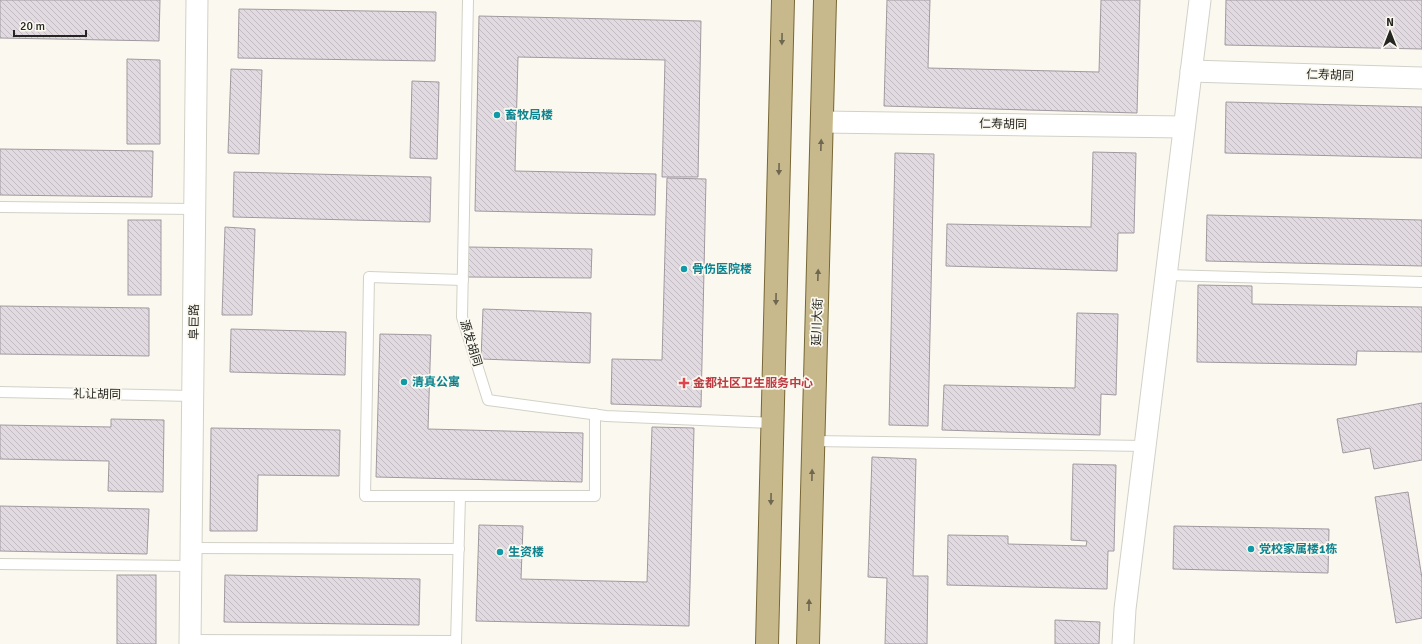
<svg xmlns="http://www.w3.org/2000/svg" width="1422" height="644" viewBox="0 0 1422 644" font-family="Signika,'Noto Sans SC',sans-serif">
  <style>
    .building { fill: url(#building-back-hatch); stroke: #a0999f }
    .lines { fill: none; stroke-linecap: round; stroke-linejoin: round }
    .lane-casing { stroke: #d2d1c7; stroke-width: 12 }
    .street-casing { stroke: #d2d1c7; stroke-width: 23 }
    .primary-casing { stroke: #776734; stroke-width: 24 }
    .lane { stroke: #fff; stroke-width: 10 }
    .street { stroke: #fff; stroke-width: 21 }
    .primary { stroke: #c8b98c; stroke-width: 22 }
    .oneway { fill: #6e6851 }
    .culture-dot { fill: #0f9aa8; stroke: #fbf9ef; stroke-width: 1.5 }
    .health-dot { fill: #e0444e; stroke: #fbf9ef; stroke-width: 1.5 }
    .labels { text-anchor: middle; stroke-width: 3.5; stroke-linejoin: round; paint-order: stroke }
    .street-label { font-size: 12px; fill: #252521; stroke: #fbf9ef }
    .culture-label { font-size: 12px; font-weight: bold; fill: #0d838f; stroke: #fbf9ef; text-anchor: start }
    .health-label { font-size: 12px; font-weight: bold; fill: #be3a42; stroke: #fbf9ef; text-anchor: start }
  </style>
  <defs>
    <pattern id="building-back-hatch" width="6" height="6" patternUnits="userSpaceOnUse"><rect width="6" height="6" fill="#e2dae1"/><path d="M-1 5l2 2M0 0l6 6M5-1l2 2" fill="none" stroke="#c2bbc1"/></pattern>
  </defs>
  <rect width="100%" height="100%" fill="#fbf9ef"/>
  <g class="building">
    <polygon points="0,0 160,0 159,41 0,38"/>
    <polygon points="887,0 930,0 928,68 1099,72 1101,0 1140,0 1137,113 884,106"/>
    <polygon points="1226,0 1422,0 1422,49 1225,45"/>
    <polygon points="239,9 436,12 435,61 238,58"/>
    <polygon points="479,16 701,21 698,177 662,177 665,60 518,57 515,171 656,174 655,215 475,211"/>
    <polygon points="127,59 160,60 160,144 127,144"/>
    <polygon points="231,69 262,70 259,154 228,153"/>
    <polygon points="412,81 439,82 437,159 410,158"/>
    <polygon points="1226,102 1422,107 1422,158 1225,153"/>
    <polygon points="0,149 153,151 152,197 0,195"/>
    <polygon points="1093,152 1136,153 1134,233 1118,233 1117,271 946,266 947,224 1091,227"/>
    <polygon points="895,153 934,154 928,426 889,425"/>
    <polygon points="234,172 431,177 430,222 233,217"/>
    <polygon points="667,178 706,179 701,407 611,404 612,359 662,360"/>
    <polygon points="1207,215 1422,220 1422,266 1206,261"/>
    <rect x="128" y="220" width="33" height="75"/>
    <polygon points="225,227 255,229 252,315 222,315"/>
    <polygon points="468,247 592,249 591,278 467,277"/>
    <polygon points="1198,285 1252,286 1252,304 1422,307 1422,352 1357,351 1356,365 1197,362"/>
    <polygon points="0,306 149,308 149,356 0,354"/>
    <polygon points="483,309 591,313 590,363 481,359"/>
    <polygon points="1077,313 1118,314 1116,395 1101,394 1100,435 942,430 944,385 1075,388"/>
    <polygon points="231,329 346,332 345,375 230,372"/>
    <polygon points="380,334 431,335 428,429 583,433 582,482 376,477"/>
    <polygon points="1422,403 1422,460 1374,469 1370,448 1343,453 1337,419"/>
    <polygon points="111,419 164,420 163,492 108,491 109,461 0,459 0,425 111,427"/>
    <polygon points="652,427 694,428 689,626 476,621 479,525 523,526 521,579 647,582"/>
    <polygon points="211,428 340,430 339,476 258,475 257,531 210,531"/>
    <polygon points="872,457 916,459 913,576 928,576 927,644 885,644 887,578 868,577"/>
    <polygon points="1073,464 1116,465 1114,551 1108,551 1107,589 947,585 948,535 1008,536 1008,544 1086,546 1087,541 1071,540"/>
    <polygon points="1408,492 1422,578 1422,618 1396,623 1375,497"/>
    <polygon points="0,506 149,509 147,554 0,551"/>
    <polygon points="1174,526 1329,529 1328,573 1173,569"/>
    <rect x="117" y="575" width="39" height="69"/>
    <polygon points="225,575 420,579 419,625 224,622"/>
    <polygon points="1055,620 1100,622 1099,644 1055,644"/>
  </g>
  <g class="lines">
    <g class="lane-casing">
      <g id="lane">
        <polyline points="468,0 462,317 488,400 606,416 773,423"/>
        <polyline points="0,207 195,209"/>
        <polyline points="1166,275 1422,282"/>
        <polyline points="463,280 369,277 365,496 595,496 595,414"/>
        <polyline points="0,392 193,396"/>
        <polyline points="813,441 1145,446"/>
        <polyline points="192,548 459,549"/>
        <polyline points="0,564 191,566"/>
        <polyline points="190,640 456,641"/>
        <polyline points="456,644 460,496"/>
      </g>
    </g>
    <g class="street-casing">
      <g id="street">
        <polyline points="1191,71 1422,78"/>
        <polyline points="822,122 1184,127"/>
        <polyline points="190,644 197,0"/>
        <polyline points="1123,644 1125,609 1200,0"/>
      </g>
    </g>
    <g class="primary-casing">
      <g id="primary">
        <polyline points="767,644 783,0"/>
        <polyline points="808,644 825,0"/>
      </g>
    </g>
    <use href="#lane" class="lane"/>
    <use href="#street" class="street"/>
    <use href="#primary" class="primary"/>
  </g>
  <defs><path id="oneway-solid" d="M-6-.8H1V-3.2L6.5 0L1 3.2V.8H-6Z"/></defs>
  <g class="oneway">
    <use href="#oneway-solid" transform="translate(782 39) rotate(91)"/>
    <use href="#oneway-solid" transform="translate(821 145) rotate(-88)"/>
    <use href="#oneway-solid" transform="translate(779 169) rotate(91)"/>
    <use href="#oneway-solid" transform="translate(818 275) rotate(-88)"/>
    <use href="#oneway-solid" transform="translate(776 299) rotate(91)"/>
    <use href="#oneway-solid" transform="translate(812 475) rotate(-89)"/>
    <use href="#oneway-solid" transform="translate(771 499) rotate(91)"/>
    <use href="#oneway-solid" transform="translate(809 605) rotate(-89)"/>
  </g>
  <g class="culture-dot">
    <circle cx="497" cy="115" r="4"/>
    <circle cx="684" cy="269" r="4"/>
    <circle cx="404" cy="382" r="4"/>
    <circle cx="1251" cy="549" r="4"/>
    <circle cx="500" cy="552" r="4"/>
  </g>
  <path class="health-dot" d="M682 377h4v4h4v4h-4v4h-4v-4h-4v-4h4z"/>
  <g class="labels">
    <g class="street-label">
      <text transform="translate(1330 75) rotate(2)" y="4">仁寿胡同</text>
      <text transform="translate(1003 124) rotate(1)" y="4">仁寿胡同</text>
      <text transform="translate(194 322) rotate(-89)" y="4">阜巨路</text>
      <text transform="translate(817 322) rotate(-88)" y="4">延川大街</text>
      <text transform="translate(471 343) rotate(73)" y="4">源发胡同</text>
      <text transform="translate(97 394) rotate(1)" y="4">礼让胡同</text>
    </g>
    <g class="culture-label">
      <text x="505" y="119">畜牧局楼</text>
      <text x="692" y="273">骨伤医院楼</text>
      <text x="412" y="386">清真公寓</text>
      <text x="1259" y="553">党校家属楼1栋</text>
      <text x="508" y="556">生资楼</text>
    </g>
    <g class="health-label">
      <text x="693" y="387">金都社区卫生服务中心</text>
    </g>
  </g>
  <g transform="translate(1390 32)" stroke="#fbf9ef" stroke-width="3" paint-order="stroke">
  <path d="M0-3L7 15L0 10L-7 15Z" fill="#252521"/>
  <text y="-6" font-size="11" font-weight="bold" text-anchor="middle" fill="#252521">N</text>
  </g>
  <path d="M14 30v6h72v-6" fill="none" stroke="#252521" stroke-width="2"/>
  <text x="20" y="30" font-size="12" fill="#252521" stroke="#fbf9ef" stroke-width="3" paint-order="stroke">20 m</text>
</svg>
